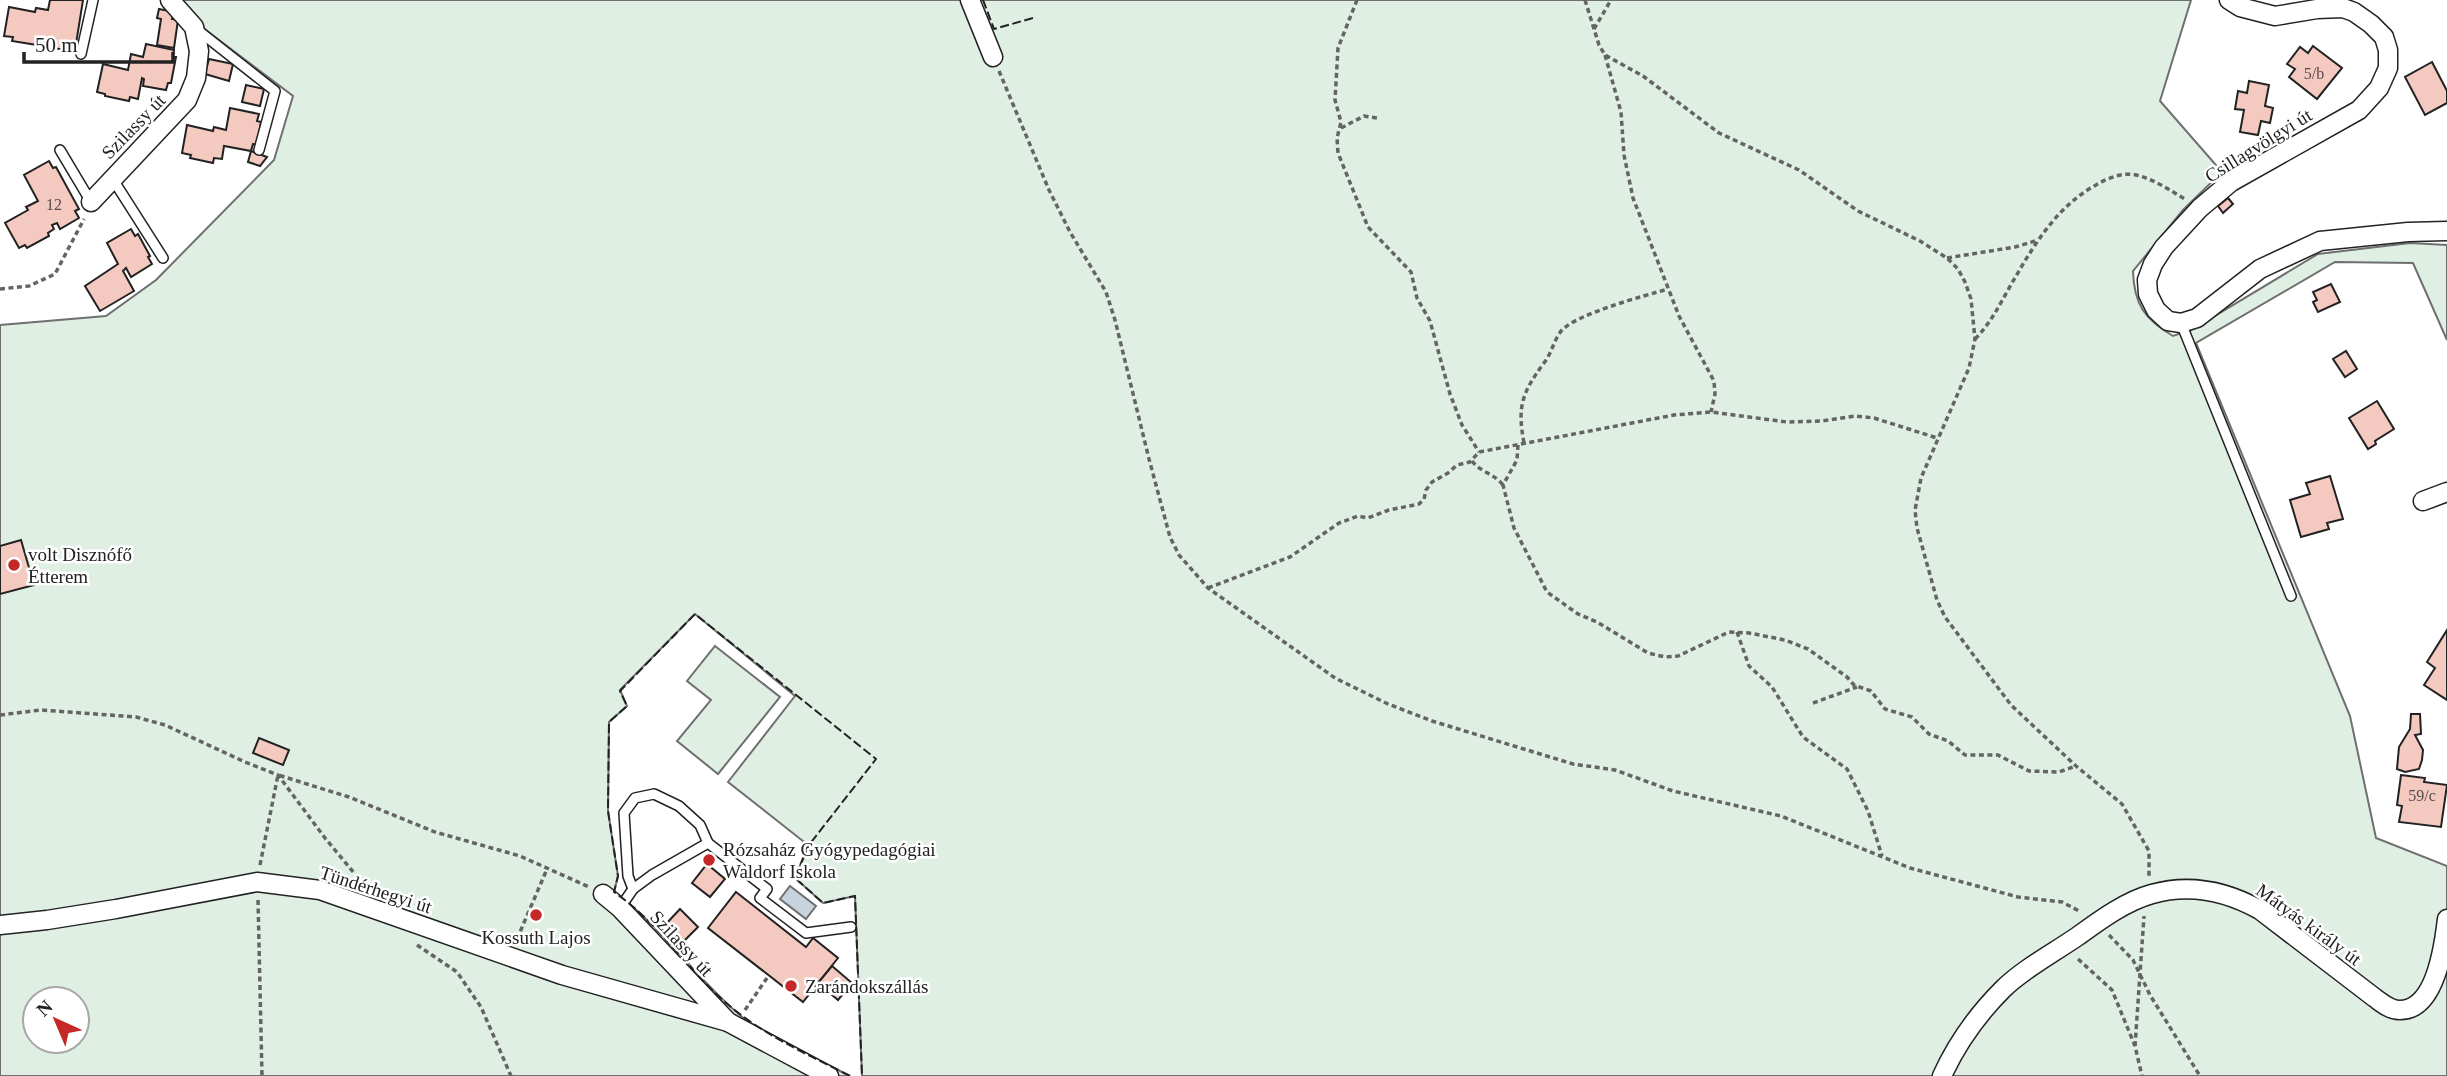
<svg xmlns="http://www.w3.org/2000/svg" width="2447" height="1076" viewBox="0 0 2447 1076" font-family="'Times New Roman',serif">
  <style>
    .green { fill: #e0efe3; stroke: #6f6f6f; stroke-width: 2; fill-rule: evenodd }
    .water { fill: #c7d3dd; stroke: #6f6f6f; stroke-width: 2 }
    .building { fill: #f3c9c0; stroke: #222; stroke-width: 2 }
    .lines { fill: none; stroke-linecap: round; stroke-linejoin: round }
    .service-casing { stroke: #222; stroke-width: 12 }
    .minor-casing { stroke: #222; stroke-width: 21 }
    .path { stroke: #646464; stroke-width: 3.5; stroke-dasharray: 5 3.5; stroke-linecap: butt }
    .service { stroke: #fff; stroke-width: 9 }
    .minor { stroke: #fff; stroke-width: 18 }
    .fence { stroke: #222; stroke-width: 2; stroke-dasharray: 9 3.5; stroke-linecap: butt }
    .poi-dot { fill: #c62828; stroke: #fff; stroke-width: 2.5 }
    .labels { text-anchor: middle; stroke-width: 5; stroke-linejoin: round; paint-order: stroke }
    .number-label { font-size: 16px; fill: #564c4a }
    .street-label { font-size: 19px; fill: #222; stroke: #fff }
    .poi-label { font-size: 19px; fill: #222; stroke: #fff; text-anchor: start }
  </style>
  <rect width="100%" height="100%" fill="#fff"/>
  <g class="green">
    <path d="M 171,0 L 2191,0 L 2160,101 L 2222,172 L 2183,210 L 2133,271 C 2134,304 2144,319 2173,336 L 2193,329 L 2318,254 L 2410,243 L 2447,245 L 2447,340 L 2413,263 L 2335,262 L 2196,343 L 2350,716 L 2376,838 L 2447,866 L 2447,1076 L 862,1076 L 855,896 L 823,903 L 795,878 L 808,845 L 728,782 L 795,696 L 695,614 L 620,690 L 627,706 L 609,722 L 608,811 L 618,876 L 614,892 C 663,927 695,978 741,1016 C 773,1041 813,1057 850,1076 L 0,1076 L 0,325 L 106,316 L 156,280 L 274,160 L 293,96 L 198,24 ZM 35,999 L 77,999 L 77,1041 L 35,1041 Z"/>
    <polygon points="715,646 780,697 718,774 677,741 711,700 687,681"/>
  </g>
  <polygon class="water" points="790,886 816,906 806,919 780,899"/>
  <g class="building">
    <polygon points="50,0 83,0 76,44 73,43 71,51 48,47 50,40 45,39 44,43 37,42 37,45 12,41 13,37 4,36 9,7 35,12 36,8 48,10"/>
    <polygon points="159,9 174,12 172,19 178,20 174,48 157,45 161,19 157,18"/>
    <polygon points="146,44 174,50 173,57 176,57 171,83 168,83 166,90 143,86 144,79 142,78 138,99 130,97 129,101 105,96 105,94 97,92 103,64 128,70 131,54 143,57"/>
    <polygon points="2313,46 2342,68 2317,99 2289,77 2295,69 2287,64 2300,47 2308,53"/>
    <polygon points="209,59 233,64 229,81 205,74"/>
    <polygon points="2432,62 2447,91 2447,103 2425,115 2405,77"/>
    <polygon points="2249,81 2269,85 2265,106 2273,108 2270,123 2261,121 2258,135 2240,132 2244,110 2235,109 2238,91 2247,93"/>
    <polygon points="246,85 264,89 260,106 242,102"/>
    <polygon points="230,108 259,114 257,121 261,122 257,145 253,144 251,151 224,146 222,159 214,158 213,163 190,158 191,155 182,153 187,125 213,131 214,127 226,130"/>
    <polygon points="251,151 267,157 260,166 248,162"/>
    <polygon points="49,161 53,168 56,167 79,209 75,211 79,218 60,229 57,223 52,225 54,229 48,233 49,236 27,248 25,245 19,248 5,223 28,210 26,207 38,201 24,175"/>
    <polygon points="2228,198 2233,204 2223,213 2218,206"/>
    <polygon points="131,229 135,236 138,234 150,256 148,257 152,264 131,277 126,268 123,271 134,291 100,311 85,286 118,264 107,243"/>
    <polygon points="2331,284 2340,302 2318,312 2313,302 2317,300 2313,292"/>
    <polygon points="2346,351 2357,369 2345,377 2333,359"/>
    <polygon points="2377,401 2394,429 2375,441 2376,444 2368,449 2349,418"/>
    <polygon points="2330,476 2343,519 2327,523 2329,529 2301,537 2290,500 2310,494 2306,483"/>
    <polygon points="21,540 34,585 0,594 0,546"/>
    <polygon points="2447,630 2447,700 2424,685 2435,668 2427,662"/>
    <polygon points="2411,714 2420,714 2421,734 2415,735 2423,750 2422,760 2419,769 2405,772 2397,769 2399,747 2410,729"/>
    <polygon points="259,738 289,750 283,765 253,753"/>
    <polygon points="2401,775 2425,778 2424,782 2447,785 2441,827 2399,822 2402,806 2397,805"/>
    <polygon points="707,864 725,879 710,897 692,883"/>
    <polygon points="736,892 806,947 813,938 838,958 803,1002 708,928"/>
    <polygon points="680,909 698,927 682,943 664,926"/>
    <polygon points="832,966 852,983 838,1000 818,983"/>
  </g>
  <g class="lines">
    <g class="service-casing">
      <g id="service">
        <polyline points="195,28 275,91 259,150"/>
        <polyline points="81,54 93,0"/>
        <polyline points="60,150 91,202"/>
        <polyline points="112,178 163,258"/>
        <polyline points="2181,323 2291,596"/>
        <polyline points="633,889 628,876 624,813 635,798 654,794 679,806 700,825 708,843"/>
        <polyline points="620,908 633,889 652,875 708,843 767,889 760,898 806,933 851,927"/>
      </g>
    </g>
    <g class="minor-casing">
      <g id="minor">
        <polyline points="970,0 993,57"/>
        <polyline points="2229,0 2240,7 2275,16 2317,9 2343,8 2354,12 2371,24 2384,37 2388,50 2388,68 2379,88 2359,110 2231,182 2200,208 2164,247 2153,264 2147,280 2148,294 2156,310 2168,321 2181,323 2197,318 2260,269 2320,241 2408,232 2447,231"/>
        <polyline points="91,202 187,100 196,78 199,51 194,27 170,0"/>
        <polyline points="2423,501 2447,492"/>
        <polyline points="603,894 620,908 728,1022"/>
        <polyline points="0,925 47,920 116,909 257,882 320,890 562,975 728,1022 829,1076"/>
        <path d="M 1942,1076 C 1957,1043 1978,1014 2003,989 C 2023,969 2055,952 2078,936 C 2100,920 2126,901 2152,894 C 2191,883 2226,891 2260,910 L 2375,998 C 2382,1003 2390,1010 2399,1010 C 2436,1011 2444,945 2447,919"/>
      </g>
    </g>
    <g class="path">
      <polyline points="1357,0 1338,48 1335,100 1341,122 1337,138 1338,153 1368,227 1411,272 1417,298 1430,321 1450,394 1462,425 1479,452"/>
      <polyline points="1585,0 1599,45 1605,55 1643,76 1719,133 1799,170 1858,211 1920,241 1947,258 1958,269 1965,282 1971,299 1975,339 1969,368 1921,478 1915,510 1917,528 1937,600 1945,617 2011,705 2076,766 2122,804 2149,851 2149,877"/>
      <polyline points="1594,29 1611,0"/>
      <polyline points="1605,55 1621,112 1624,155 1633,198 1679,316 1714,381 1715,394 1711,412"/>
      <polyline points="999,71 1049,190 1070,232 1106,292 1115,320 1149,459 1170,537 1179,555 1208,588 1335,678 1388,704 1432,721 1573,764 1615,770 1673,791 1781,816 1910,868 2018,897 2062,902 2081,912"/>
      <polyline points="1341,128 1364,116 1377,118"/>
      <polyline points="1947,258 2015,247 2035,241"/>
      <polyline points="0,289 29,286 55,274 84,219"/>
      <path d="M 1975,339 C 1989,325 1998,308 2008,290 C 2031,250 2054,208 2096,185 C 2108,178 2122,172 2136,175 C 2154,179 2169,190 2185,199"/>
      <path d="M 1524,443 C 1517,406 1522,393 1544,363 C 1552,353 1554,339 1562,330 C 1579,313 1644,296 1668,289"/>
      <polyline points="1518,445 1517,460 1503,485 1514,528 1547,592 1578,614 1597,622 1648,653 1665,657 1678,656 1729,632 1749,633 1785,640 1808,649 1847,677 1854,685 1871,691 1885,709 1912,717 1929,734 1948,741 1965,755 1998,755 2029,771 2059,772 2076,766"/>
      <path d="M 1472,461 C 1480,472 1495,474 1503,485"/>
      <polyline points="1208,588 1290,557 1339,523 1358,516 1368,518 1389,510 1419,504 1424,499 1426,490 1432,482 1448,473 1457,465 1470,462 1479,452 1674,415 1711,412 1787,422 1821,421 1855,416 1874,418 1937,438"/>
      <polyline points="1737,632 1749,666 1772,687 1803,737 1847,769 1868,811 1882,856"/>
      <polyline points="1813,703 1857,687"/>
      <polyline points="0,715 41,710 136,717 165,725 245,762 278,775 325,838 364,885"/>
      <polyline points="260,865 278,775 349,797 435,832 520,856 589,887"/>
      <polyline points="258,900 262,1076"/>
      <polyline points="2109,935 2133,960 2150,995 2200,1076"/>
      <polyline points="517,939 547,869"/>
      <polyline points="417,945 457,972 481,1007 511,1076"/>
      <polyline points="2078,959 2112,990 2135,1046 2142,1076"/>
      <polyline points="745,1010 767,978"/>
      <polyline points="2135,1046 2144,916"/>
    </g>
    <use href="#service" class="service"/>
    <use href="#minor" class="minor"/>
    <g class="fence">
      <polyline points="983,0 994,29 1033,18"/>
      <path d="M 850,1076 C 799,1050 754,1031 713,991 C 680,958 653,919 614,892 L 618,876 L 608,811 L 609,722 L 627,706 L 620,691 L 695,614 L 876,759 L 809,845 L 795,878 L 823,903 L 855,896 L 862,1076"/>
    </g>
  </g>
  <g class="poi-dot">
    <circle cx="14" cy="565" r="7"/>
    <circle cx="709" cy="860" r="7"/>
    <circle cx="536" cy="915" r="7"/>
    <circle cx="791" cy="986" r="7"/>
  </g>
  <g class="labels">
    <g class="number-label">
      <text x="2314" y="79">5/b</text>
      <text x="54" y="210">12</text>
      <text x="2422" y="801">59/c</text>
    </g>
    <g class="street-label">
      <text transform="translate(133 126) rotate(-46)" y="7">Szilassy út</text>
      <text transform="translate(2258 145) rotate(-32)" y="7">Csillagvölgyi út</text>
      <text transform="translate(376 889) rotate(18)" y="7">Tündérhegyi út</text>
      <text transform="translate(2309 924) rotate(36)" y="7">Mátyás király út</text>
      <text transform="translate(682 943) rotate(47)" y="7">Szilassy út</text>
    </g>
    <g class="poi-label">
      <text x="28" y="561">volt Disznófő<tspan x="28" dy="22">Étterem</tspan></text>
      <text x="723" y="856">Rózsaház Gyógypedagógiai<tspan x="723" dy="22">Waldorf Iskola</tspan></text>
      <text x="536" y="944" text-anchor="middle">Kossuth Lajos</text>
      <text x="805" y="993">Zarándokszállás</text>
    </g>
  </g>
  <g transform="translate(56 1020) rotate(316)"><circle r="33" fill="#ffffff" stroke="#a7a7a7" stroke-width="2"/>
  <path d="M0-5L12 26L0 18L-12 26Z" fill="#c62828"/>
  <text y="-10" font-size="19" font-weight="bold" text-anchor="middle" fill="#222222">N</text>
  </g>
  <path d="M24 52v10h149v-10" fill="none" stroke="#222222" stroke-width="3.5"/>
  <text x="35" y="52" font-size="21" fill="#222222" stroke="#ffffff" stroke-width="5" paint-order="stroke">50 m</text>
</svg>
